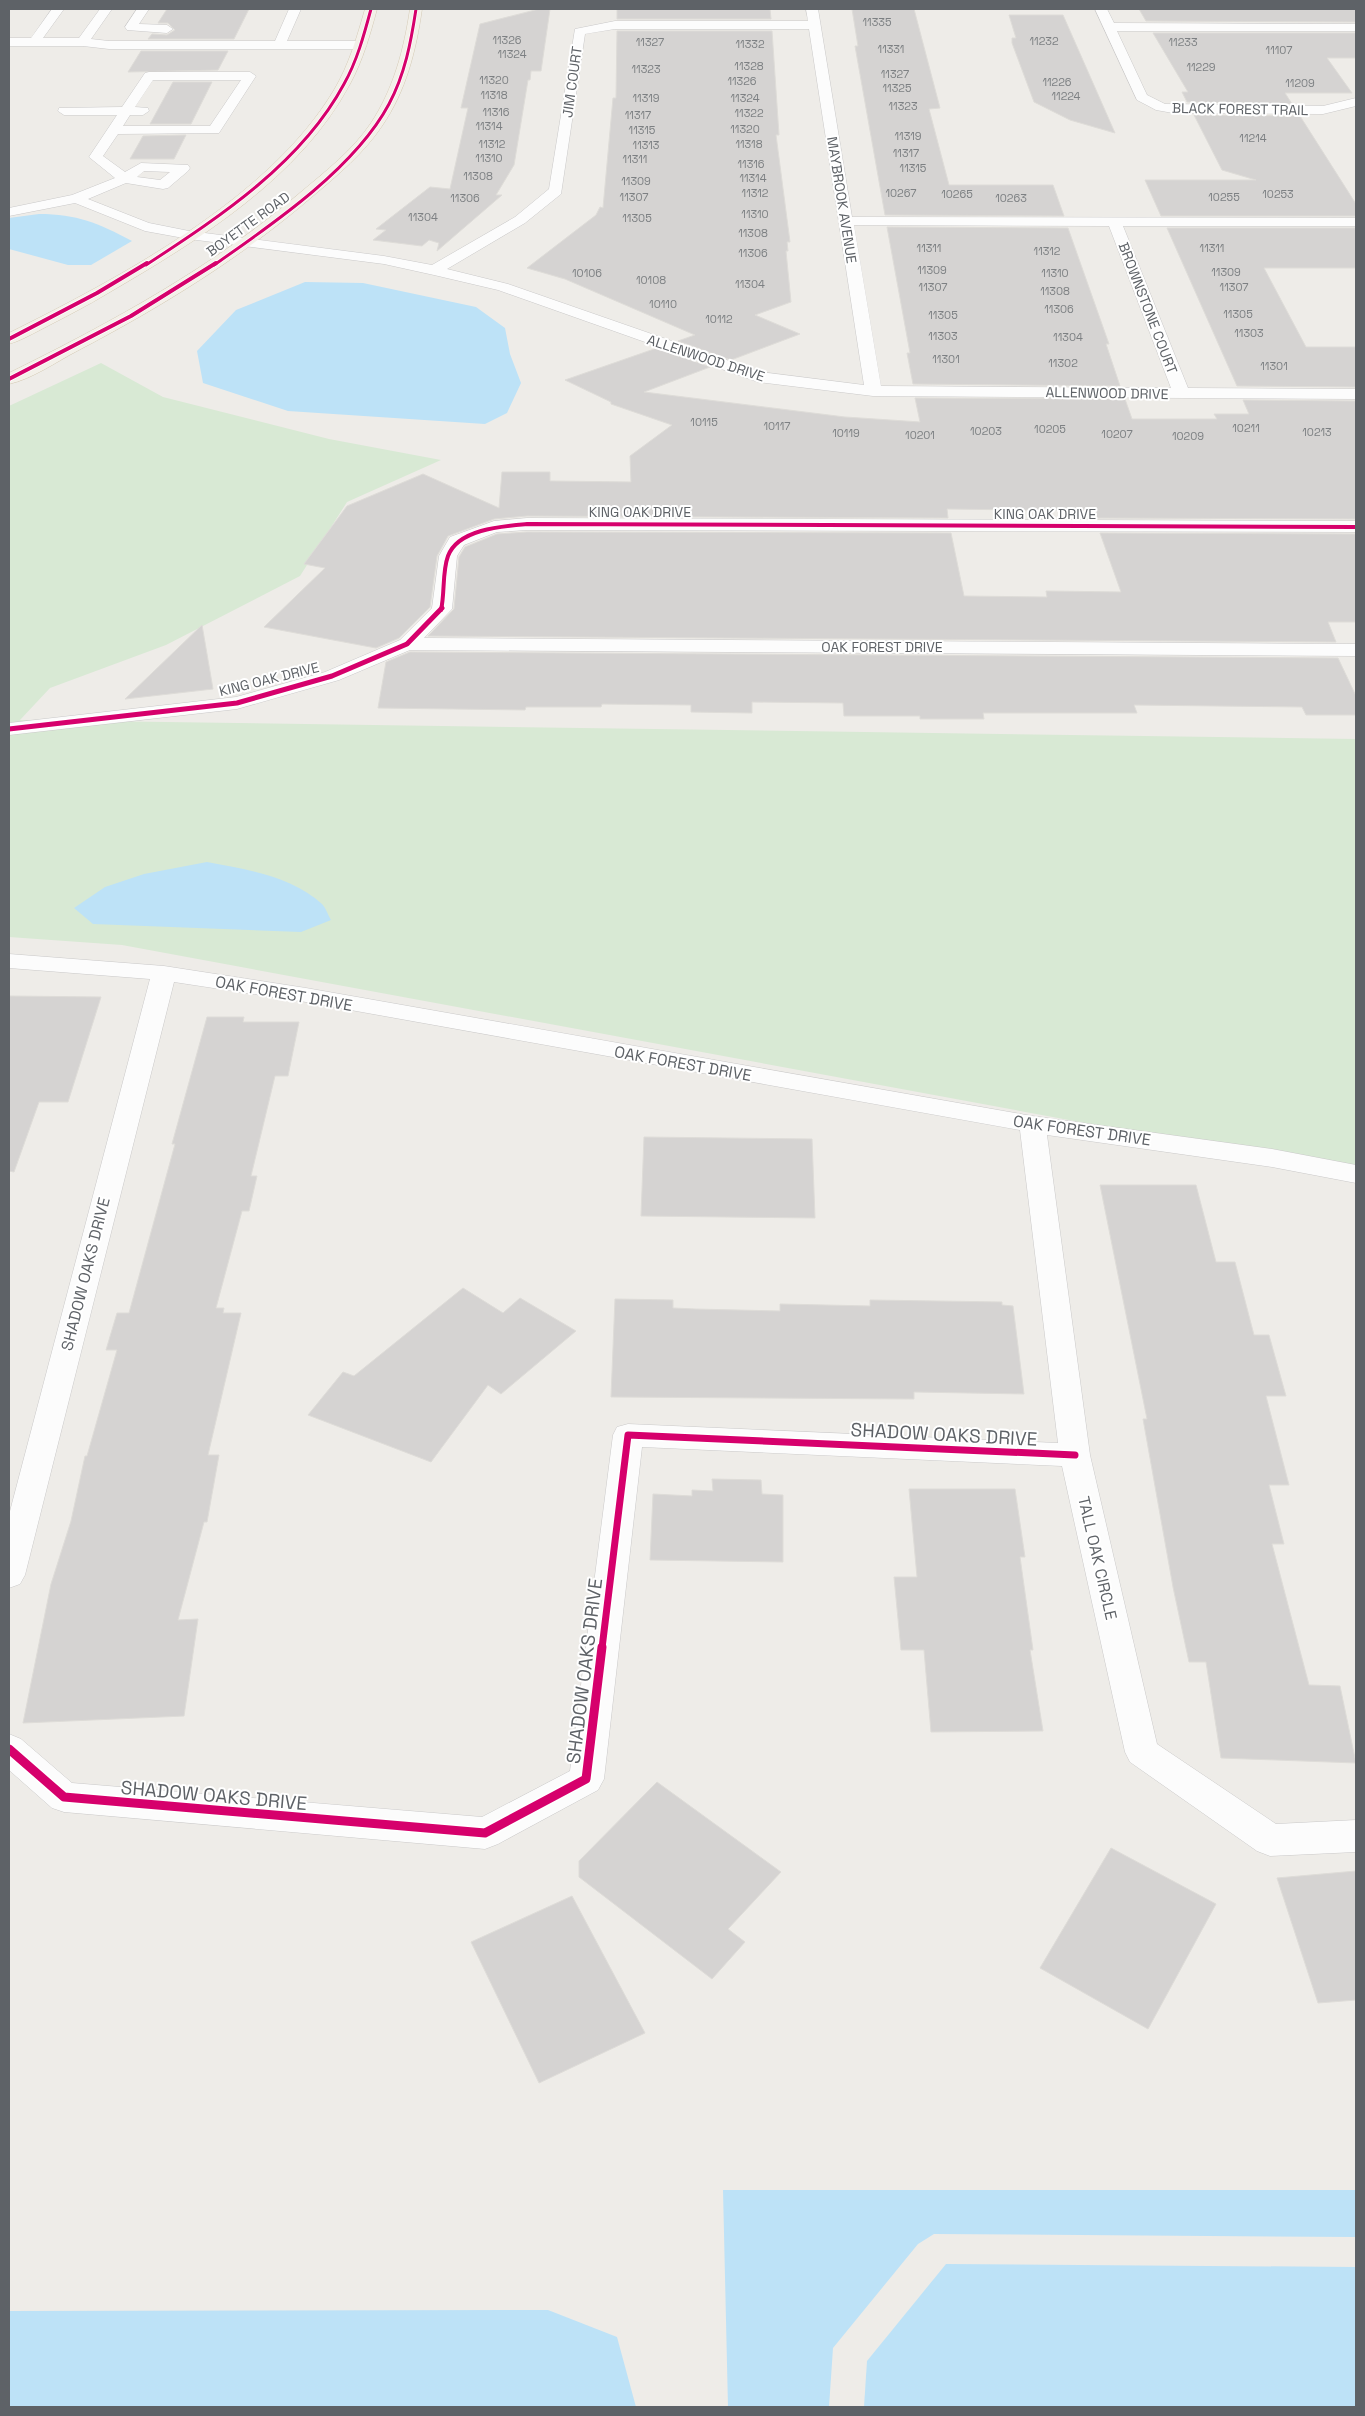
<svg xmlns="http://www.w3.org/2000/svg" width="1365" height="2416" viewBox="0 0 1365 2416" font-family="'Space Grotesk',sans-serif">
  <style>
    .green { fill: #d8e9d4 }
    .water { fill: #bde2f7 }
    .building { fill: #d5d3d2; stroke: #dedcd8 }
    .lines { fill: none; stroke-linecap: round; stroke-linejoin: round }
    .minor-casing { stroke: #cac9c9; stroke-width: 1 }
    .major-casing { stroke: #d5cbb6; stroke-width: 1 }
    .minor { fill: #fcfcfc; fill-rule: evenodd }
    .major { fill: #f3f0e9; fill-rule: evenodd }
    .cycleway-far4-casing { stroke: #fff; stroke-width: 4.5 }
    .cycleway-far3-casing { stroke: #fff; stroke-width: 5.5 }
    .cycleway-far2-casing { stroke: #fff; stroke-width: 8 }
    .cycleway-far1-casing { stroke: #fff; stroke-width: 10 }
    .cycleway-casing { stroke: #fff; stroke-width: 12 }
    .cycleway-far4 { stroke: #d6006c; stroke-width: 3 }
    .cycleway-far3 { stroke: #d6006c; stroke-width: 4 }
    .cycleway-far2 { stroke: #d6006c; stroke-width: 5 }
    .cycleway-far1 { stroke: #d6006c; stroke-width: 7 }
    .cycleway { stroke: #d6006c; stroke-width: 9 }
    .labels { text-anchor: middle; stroke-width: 4; stroke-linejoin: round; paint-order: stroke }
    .far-number-label { font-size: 11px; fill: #7d8083 }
    .far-street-label { font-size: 14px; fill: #5e6267; stroke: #fff }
    .street-label { font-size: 16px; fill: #5e6267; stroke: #fff }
    .near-street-label { font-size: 19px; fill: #5e6267; stroke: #fff }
  </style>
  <rect width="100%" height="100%" fill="#eeece8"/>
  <polygon class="green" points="101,363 163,397 329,439 441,460 347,502 300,576 166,645 50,688 20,720 1356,739 1356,1173 122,945 9,937 9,406"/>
  <g class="water">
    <path d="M 39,214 C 77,214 98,223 132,241 L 91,265 L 68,265 L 9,249 L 9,218 Z"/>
    <polygon points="305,282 363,283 476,307 505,328 510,354 521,383 507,413 485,424 288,411 203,383 197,351 236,310"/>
    <path d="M 207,862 C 245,869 292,876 322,904 C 326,908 328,915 331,920 L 301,932 L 93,924 L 74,908 L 105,887 L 144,874 Z"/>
    <polygon points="723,2190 1356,2190 1356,2237 934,2234 918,2244 833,2348 829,2407 728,2407"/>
    <polygon points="946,2264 1356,2267 1356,2407 864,2407 867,2361"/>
    <polygon points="548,2310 617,2337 636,2407 9,2407 9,2311"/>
  </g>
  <g class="building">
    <polygon points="167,9 249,9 234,39 148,39 152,34 167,35 175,30 168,23 158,23"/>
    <polygon points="539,9 550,9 541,71 531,71 530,80 528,80 514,165 496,195 502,195 437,251 439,243 429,240 422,246 373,240 386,230 376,229 430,187 450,189 468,108 461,108 480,24"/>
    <polygon points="617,9 770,9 771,19 617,19"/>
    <polygon points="852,9 914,9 940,108 929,109 949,185 1053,185 1064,216 885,215 855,46 858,46"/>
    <polygon points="1139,9 1356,9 1356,22 1146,21"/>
    <polygon points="1009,15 1063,15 1115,133 1070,120 1034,102 1012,43 1012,38 1016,38"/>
    <polygon points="617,31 772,31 779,135 776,135 790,242 787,242 788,251 786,251 791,302 755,315 800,334 731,360 678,341 695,335 565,279 527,268 596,215 600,207 603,208 613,98 616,98"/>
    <polygon points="1153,33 1356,33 1356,58 1327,58 1352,93 1285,93 1292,104 1187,102 1182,92 1188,92"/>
    <polygon points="141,51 228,51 218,70 128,72"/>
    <polygon points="173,82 212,82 191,124 150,124"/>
    <polygon points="1194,115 1300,116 1356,204 1356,216 1161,216 1145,180 1256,180 1222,170"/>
    <polygon points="186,135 174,159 130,159 143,136"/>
    <polygon points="887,227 1068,228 1109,344 1106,344 1120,386 913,384 907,353 910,353"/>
    <polygon points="1167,228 1356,228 1356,268 1264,268 1306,347 1356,347 1356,387 1237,386"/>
    <polygon points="657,348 710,367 644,392 845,417 920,422 915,398 1125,399 1132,419 1217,419 1214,414 1249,414 1243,400 1356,401 1356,519 1094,518 1092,511 947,509 948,518 527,516 494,519 448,536 437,556 430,607 399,638 376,648 264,627 325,568 304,564 347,506 423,474 499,508 502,472 550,472 550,481 631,482 630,456 672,425 611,404 611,402 565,380"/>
    <polygon points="527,532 951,533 964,596 1047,597 1046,591 1121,592 1100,533 1356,534 1356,622 1328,622 1336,642 428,636 454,609 459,557 465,547 497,534"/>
    <polygon points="202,625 213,689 125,699"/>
    <polygon points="410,652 1338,658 1356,696 1356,715 1306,715 1302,707 1134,705 1137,713 983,713 984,719 920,719 920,716 844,716 843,703 752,702 752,713 691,712 691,705 602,704 601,707 526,707 525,710 378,708 386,662"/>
    <polygon points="9,996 101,997 68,1102 39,1102 14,1172 9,1171"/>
    <polygon points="207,1017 244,1017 243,1022 299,1022 288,1076 275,1076 251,1176 257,1176 249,1211 242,1211 216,1308 224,1308 223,1313 241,1313 208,1455 219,1455 207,1522 204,1522 178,1620 198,1619 184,1716 23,1723 51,1584 71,1521 85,1456 87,1456 117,1350 106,1350 117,1313 129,1313 175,1144 172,1144"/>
    <polygon points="644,1137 812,1139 815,1218 641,1216"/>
    <polygon points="1100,1185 1196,1185 1216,1262 1235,1262 1254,1335 1269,1335 1286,1396 1266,1396 1289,1485 1269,1485 1284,1544 1272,1544 1309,1685 1340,1686 1356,1763 1221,1758 1206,1662 1189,1662 1173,1587 1143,1419 1147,1419"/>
    <polygon points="463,1288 503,1313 520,1298 576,1331 501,1394 488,1385 431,1462 308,1415 343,1372 354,1376"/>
    <polygon points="615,1299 673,1300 673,1308 695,1309 780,1311 780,1304 870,1306 870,1300 1002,1302 1002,1305 1013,1306 1024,1394 914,1392 914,1399 611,1397"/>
    <polygon points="712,1479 761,1480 762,1494 783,1495 783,1562 650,1560 653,1494 692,1496 692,1490 713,1491"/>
    <polygon points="909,1489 1015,1489 1025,1557 1020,1557 1033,1650 1030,1650 1043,1731 931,1732 924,1650 901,1650 894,1577 917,1577"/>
    <polygon points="657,1782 781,1872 728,1929 745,1942 712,1979 579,1877 579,1861"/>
    <polygon points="1111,1848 1216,1904 1148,2029 1040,1968"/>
    <polygon points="1356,1871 1356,2000 1318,2003 1277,1878"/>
    <polygon points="572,1896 645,2033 539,2083 471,1942"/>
  </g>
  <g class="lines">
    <g class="minor-casing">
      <g id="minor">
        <polygon points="52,9 64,9 43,38 79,38 100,9 112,9 91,39 109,41 275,41 289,9 301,9 287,41 361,41 367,45 361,49 109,49 83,46 9,46 9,38 31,38"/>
        <polygon points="137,9 149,9 139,24 167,25 173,29 167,33 127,30 125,27"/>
        <path d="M 806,9 L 818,9 L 852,217 L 1356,218 L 1356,226 L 1123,226 L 1188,388 L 1356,389 L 1356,399 L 873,396 L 758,382 L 498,290 L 434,275 L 384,264 L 189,239 L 145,231 L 75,203 L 9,216 L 9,208 L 72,195 L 115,178 L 89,157 L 117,115 L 64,115 L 58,111 L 59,108 L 122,107 L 145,73 L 149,72 L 250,72 L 256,76 L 219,133 L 118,134 L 103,156 L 125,172 L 141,163 L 188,165 L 190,168 L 188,171 L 168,188 L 163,189 L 126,183 L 88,199 L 149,223 L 189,231 L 384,256 L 432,265 L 515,217 L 549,189 L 575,29 L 615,21 L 808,21 ZM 615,29 L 809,29 L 864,385 L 761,372 L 508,284 L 447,269 L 525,223 L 561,194 L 585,34 ZM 153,80 L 241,80 L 210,126 L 123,126 L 130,115 L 143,115 L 149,111 L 148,108 L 135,107 ZM 144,171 L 170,172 L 160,180 L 137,177 ZM 854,225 L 1109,226 L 1171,388 L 881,386 Z"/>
        <polygon points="1095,9 1107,9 1114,23 1356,24 1356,31 1117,31 1147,95 1165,104 1323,106 1356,98 1356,106 1323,114 1173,113 1156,110 1137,100"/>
        <polygon points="527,518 1356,521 1356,532 527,530 497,532 464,545 457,556 452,609 424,638 1356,644 1356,656 410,650 339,680 237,709 9,735 9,723 236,697 325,672 400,640 432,608 439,556 450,537 494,521"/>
        <polygon points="9,954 164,966 306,988 1032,1116 1272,1149 1356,1165 1356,1183 1272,1167 1047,1135 1090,1455 1157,1744 1276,1824 1356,1820 1356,1852 1270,1856 1257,1851 1130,1762 1125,1752 1062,1466 642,1447 604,1779 598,1790 498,1844 485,1849 64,1812 52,1808 9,1770 9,1734 21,1739 72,1783 482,1817 570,1771 613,1435 617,1427 628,1424 1058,1443 1020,1130 306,1002 174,982 25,1575 20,1584 9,1588 9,1515 150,979 9,968"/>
      </g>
    </g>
    <g class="major-casing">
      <g id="major">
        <path d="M 365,9 L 377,9 C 370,35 363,60 350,84 C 300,178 199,240 110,292 C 87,306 63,318 40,330 C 30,335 20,341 9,344 L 9,333 C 119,278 269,199 334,90 C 349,65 357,37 365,9 Z"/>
        <path d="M 410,9 L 422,9 C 416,51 406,91 382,126 C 364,153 338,175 313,196 C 241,258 161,307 77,351 C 56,362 32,379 9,384 L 9,373 C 112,322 213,267 301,192 C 326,171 353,150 371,123 C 394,88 404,49 410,9 Z"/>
      </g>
    </g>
    <use href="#minor" class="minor"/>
    <use href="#major" class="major"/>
    <g class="cycleway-far4-casing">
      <g id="cycleway-far4">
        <path d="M 146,265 C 219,217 301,164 344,84 C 357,61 364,35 371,9"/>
        <path d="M 214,265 C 273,224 355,168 389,104 C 405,74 411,42 416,9"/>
      </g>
    </g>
    <g class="cycleway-far3-casing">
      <g id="cycleway-far3">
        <polyline points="9,339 97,293 147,263"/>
        <polyline points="9,379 131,316 216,263"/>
        <path d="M 441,610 C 445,593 442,572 448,556 C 458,529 503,526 527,524 L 1356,527"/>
      </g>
    </g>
    <g class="cycleway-far2-casing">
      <polyline id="cycleway-far2" points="9,729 237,703 332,676 407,644 442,608"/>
    </g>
    <g class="cycleway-far1-casing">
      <polyline id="cycleway-far1" points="602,1648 628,1435 1075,1455"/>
    </g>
    <g class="cycleway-casing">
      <polyline id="cycleway" points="9,1749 64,1797 485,1833 586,1779 602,1647"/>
    </g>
    <use href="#cycleway-far4" class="cycleway-far4"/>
    <use href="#cycleway-far3" class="cycleway-far3"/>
    <use href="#cycleway-far2" class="cycleway-far2"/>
    <use href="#cycleway-far1" class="cycleway-far1"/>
    <use href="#cycleway" class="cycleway"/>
  </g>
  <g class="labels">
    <g class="far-number-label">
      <text x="877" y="26">11335</text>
      <text x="507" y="44">11326</text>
      <text x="1044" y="45">11232</text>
      <text x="650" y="46">11327</text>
      <text x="1183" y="46">11233</text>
      <text x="750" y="48">11332</text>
      <text x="891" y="53">11331</text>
      <text x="1279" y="54">11107</text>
      <text x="512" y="58">11324</text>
      <text x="749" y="70">11328</text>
      <text x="1201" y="71">11229</text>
      <text x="646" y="73">11323</text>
      <text x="895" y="78">11327</text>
      <text x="494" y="84">11320</text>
      <text x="742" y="85">11326</text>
      <text x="1057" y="86">11226</text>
      <text x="1300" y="87">11209</text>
      <text x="897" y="92">11325</text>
      <text x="494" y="99">11318</text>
      <text x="1066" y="100">11224</text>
      <text x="646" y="102">11319</text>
      <text x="745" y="102">11324</text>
      <text x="903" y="110">11323</text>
      <text x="496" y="116">11316</text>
      <text x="749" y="117">11322</text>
      <text x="638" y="119">11317</text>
      <text x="489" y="130">11314</text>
      <text x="745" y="133">11320</text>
      <text x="642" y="134">11315</text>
      <text x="908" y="140">11319</text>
      <text x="1253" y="142">11214</text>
      <text x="492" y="148">11312</text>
      <text x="749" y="148">11318</text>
      <text x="646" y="149">11313</text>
      <text x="906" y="157">11317</text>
      <text x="489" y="162">11310</text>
      <text x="635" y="163">11311</text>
      <text x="751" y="168">11316</text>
      <text x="913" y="172">11315</text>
      <text x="478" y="180">11308</text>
      <text x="753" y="182">11314</text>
      <text x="636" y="185">11309</text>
      <text x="755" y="197">11312</text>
      <text x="901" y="197">10267</text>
      <text x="957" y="198">10265</text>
      <text x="1278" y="198">10253</text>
      <text x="634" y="201">11307</text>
      <text x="1224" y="201">10255</text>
      <text x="465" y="202">11306</text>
      <text x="1011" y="202">10263</text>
      <text x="755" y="218">11310</text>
      <text x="423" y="221">11304</text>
      <text x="637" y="222">11305</text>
      <text x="753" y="237">11308</text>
      <text x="929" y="252">11311</text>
      <text x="1212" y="252">11311</text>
      <text x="1047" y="255">11312</text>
      <text x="753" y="257">11306</text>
      <text x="932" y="274">11309</text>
      <text x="1226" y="276">11309</text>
      <text x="587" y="277">10106</text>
      <text x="1055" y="277">11310</text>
      <text x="651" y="284">10108</text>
      <text x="750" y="288">11304</text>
      <text x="933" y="291">11307</text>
      <text x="1234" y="291">11307</text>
      <text x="1055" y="295">11308</text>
      <text x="663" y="308">10110</text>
      <text x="1059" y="313">11306</text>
      <text x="1238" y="318">11305</text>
      <text x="943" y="319">11305</text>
      <text x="719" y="323">10112</text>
      <text x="1249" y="337">11303</text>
      <text x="943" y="340">11303</text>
      <text x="1068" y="341">11304</text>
      <text x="946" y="363">11301</text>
      <text x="1063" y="367">11302</text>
      <text x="1274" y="370">11301</text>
      <text x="704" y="426">10115</text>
      <text x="777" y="430">10117</text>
      <text x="1246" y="432">10211</text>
      <text x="1050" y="433">10205</text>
      <text x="986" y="435">10203</text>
      <text x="1317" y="436">10213</text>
      <text x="846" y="437">10119</text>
      <text x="1117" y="438">10207</text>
      <text x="920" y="439">10201</text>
      <text x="1188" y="440">10209</text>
    </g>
    <g class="far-street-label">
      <text transform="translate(572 82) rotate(-82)" y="5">JIM COURT</text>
      <text transform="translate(1240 109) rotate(1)" y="5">BLACK FOREST TRAIL</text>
      <text transform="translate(842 200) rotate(81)" y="5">MAYBROOK AVENUE</text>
      <text transform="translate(248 224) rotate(-36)" y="5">BOYETTE ROAD</text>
      <text transform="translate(1148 308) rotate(69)" y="5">BROWNSTONE COURT</text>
      <text transform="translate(706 358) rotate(18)" y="5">ALLENWOOD DRIVE</text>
      <text transform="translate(1107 393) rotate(1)" y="5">ALLENWOOD DRIVE</text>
      <text x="640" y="517">KING OAK DRIVE</text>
      <text x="1045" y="519">KING OAK DRIVE</text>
      <text x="882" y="652">OAK FOREST DRIVE</text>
      <text transform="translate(269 679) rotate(-14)" y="5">KING OAK DRIVE</text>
    </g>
    <g class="street-label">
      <text transform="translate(284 993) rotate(10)" y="6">OAK FOREST DRIVE</text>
      <text transform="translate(683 1063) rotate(10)" y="6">OAK FOREST DRIVE</text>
      <text transform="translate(1082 1130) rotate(8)" y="6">OAK FOREST DRIVE</text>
      <text transform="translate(85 1274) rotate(-76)" y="6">SHADOW OAKS DRIVE</text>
      <text transform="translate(1098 1558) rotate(77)" y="6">TALL OAK CIRCLE</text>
    </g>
    <g class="near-street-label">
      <text transform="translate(944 1434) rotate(3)" y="7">SHADOW OAKS DRIVE</text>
      <text transform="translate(584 1671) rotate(-83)" y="7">SHADOW OAKS DRIVE</text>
      <text transform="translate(214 1795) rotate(5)" y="7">SHADOW OAKS DRIVE</text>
    </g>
  </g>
  <rect width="1365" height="2416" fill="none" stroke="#5e6267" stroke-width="20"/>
</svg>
